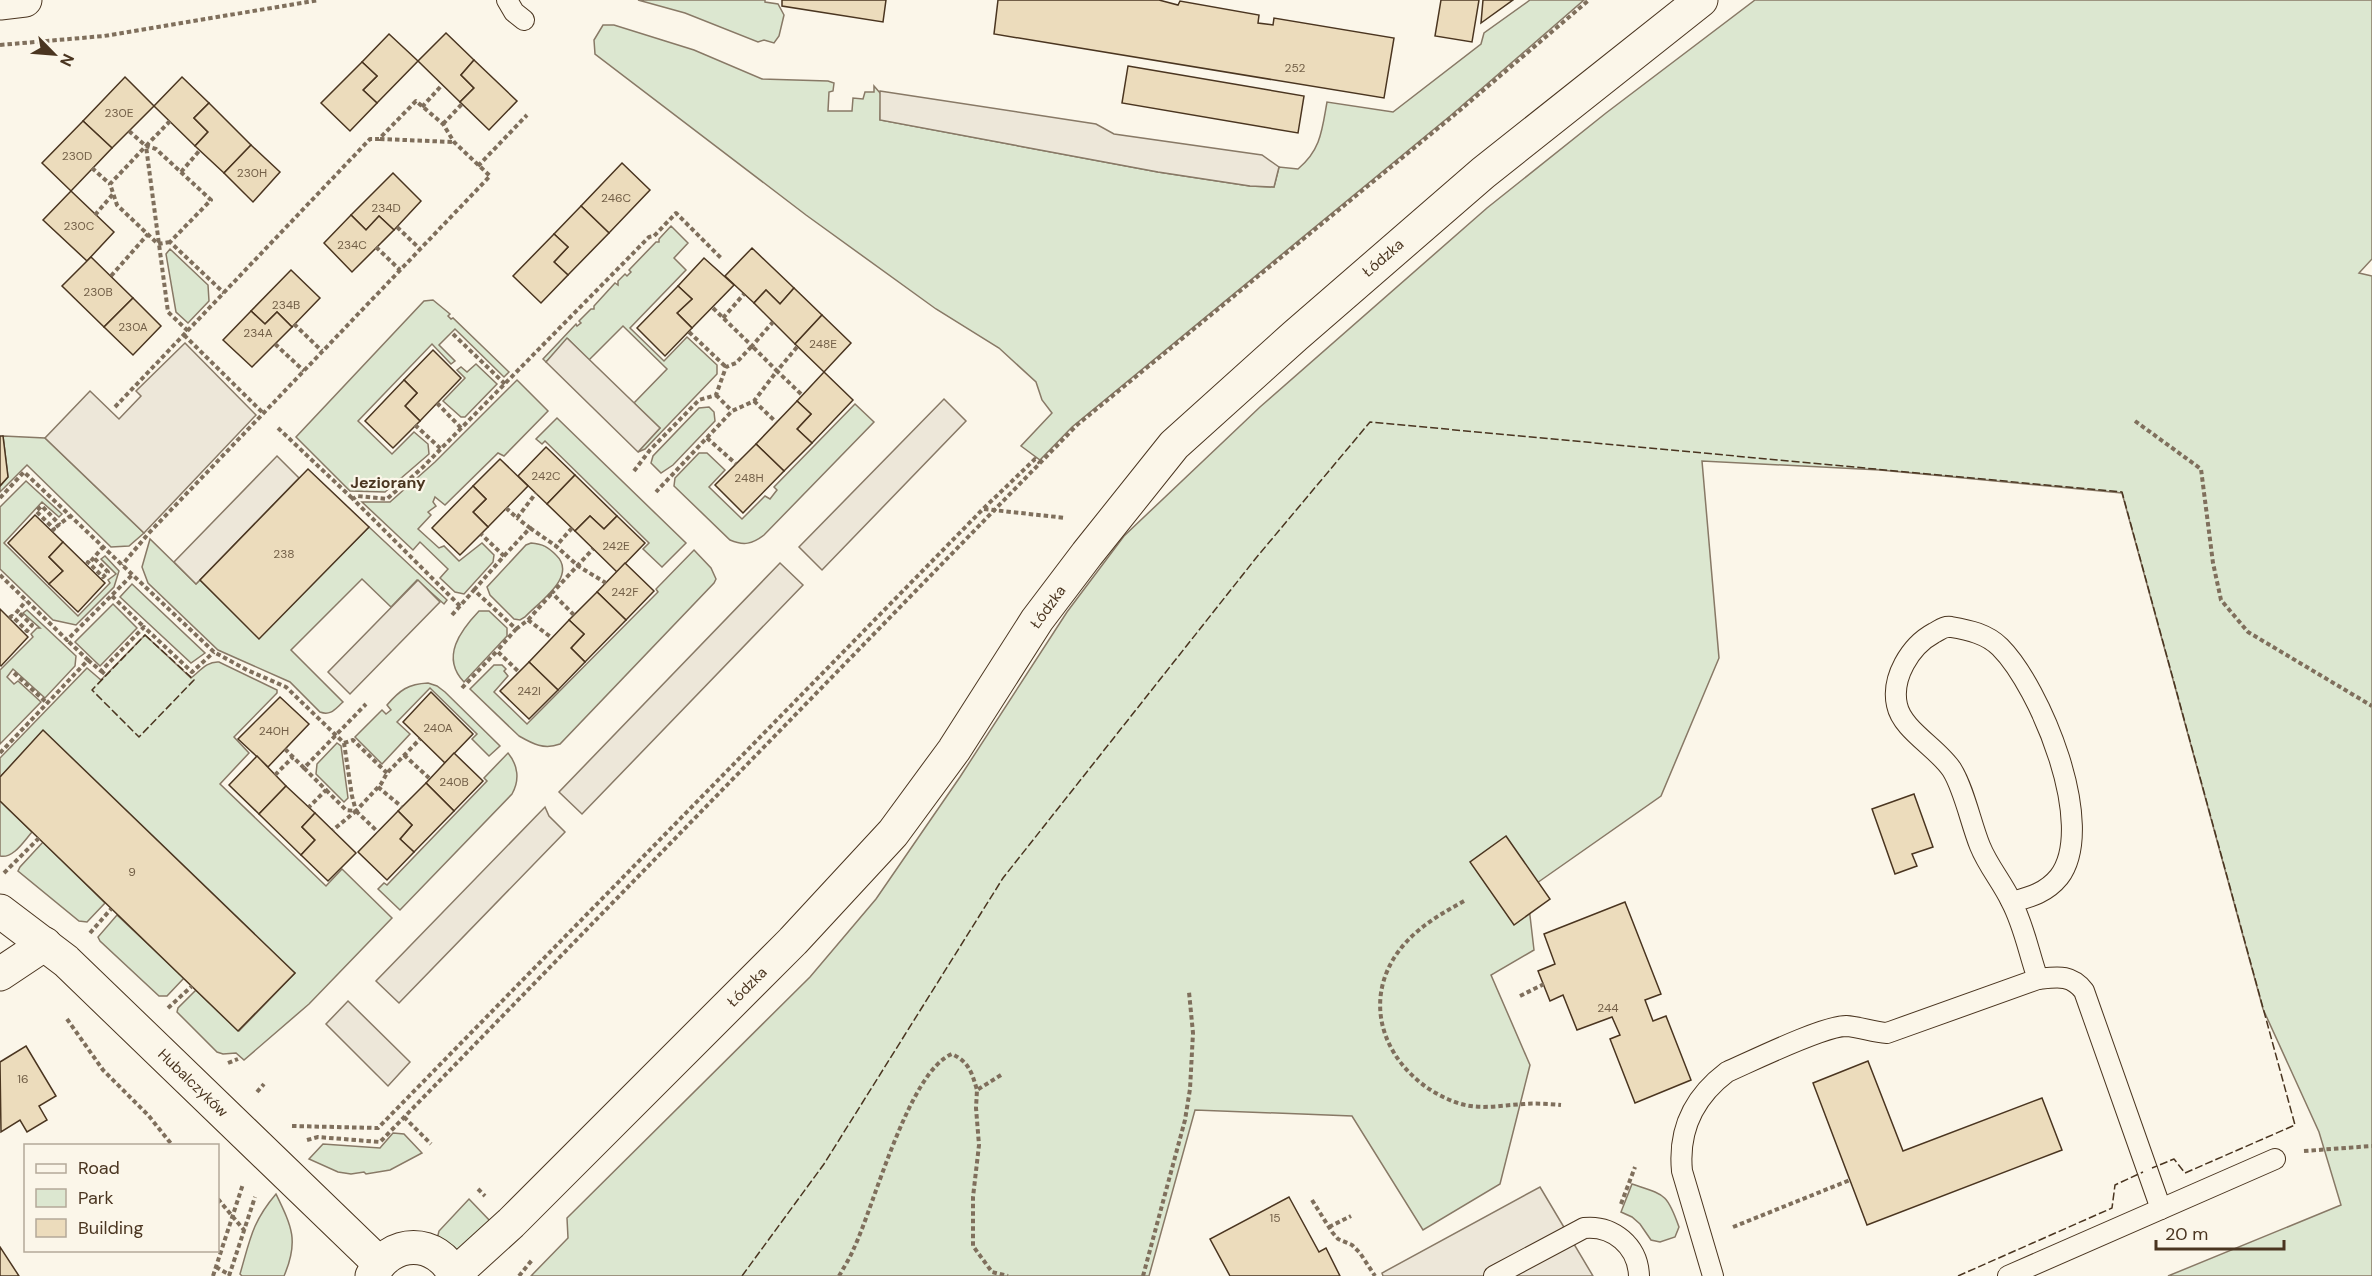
<svg xmlns="http://www.w3.org/2000/svg" width="2372" height="1276" viewBox="0 0 2372 1276" font-family="'DM Sans',sans-serif">
  <style>
    .green { fill: #dce7d0; stroke: #887966; stroke-width: 1.5 }
    .parking { fill: #ede7d9; stroke: #887966; stroke-width: 1.5 }
    .building { fill: #ecdcbc; stroke: #4a3520; stroke-width: 1.5 }
    .lines { fill: none; stroke-linecap: round; stroke-linejoin: round }
    .service-casing { stroke: #4a3520; stroke-width: 22 }
    .minor-casing { stroke: #4a3520; stroke-width: 35 }
    .tertiary-casing { stroke: #4a3520; stroke-width: 35 }
    .primary-casing { stroke: #4a3520; stroke-width: 35 }
    .path { stroke: #7f6f5c; stroke-width: 4; stroke-dasharray: 4.5 3; stroke-linecap: butt }
    .service { stroke: #fbf6e9; stroke-width: 20 }
    .minor { stroke: #fbf6e9; stroke-width: 33 }
    .tertiary { stroke: #fbf6e9; stroke-width: 33 }
    .primary { stroke: #fbf6e9; stroke-width: 33 }
    .fence { stroke: #4a3520; stroke-width: 1.5; stroke-dasharray: 8 3; stroke-linecap: butt }
    .labels { text-anchor: middle; stroke-width: 4.5; stroke-linejoin: round; paint-order: stroke }
    .number-label { font-size: 12px; fill: #725f47 }
    .street-label { font-size: 15px; fill: #4a3520; stroke: #fbf6e9 }
    .neighbourhood-label { font-size: 16px; font-weight: bold; fill: #4a3520; stroke: #fbf6e9 }
  </style>
  <rect width="100%" height="100%" fill="#fbf6e9"/>
  <g class="green">
    <polygon points="638,0 765,0 765,2 778,4 784,15 779,36 774,43 764,40 758,42 685,13"/>
    <path d="M 1530,0 L 1584,0 L 1450,116 L 1072,427 L 1040,460 L 1021,446 L 1052,413 L 1042,400 L 1036,382 L 999,348 L 936,309 L 806,215 L 595,54 L 594,40 L 603,25 L 614,25 L 694,50 L 762,79 L 828,81 L 834,83 L 833,91 L 829,92 L 828,111 L 852,111 L 853,98 L 863,99 L 865,92 L 874,92 L 874,86 L 881,94 L 880,120 L 1158,172 L 1250,186 L 1274,187 L 1279,167 L 1298,169 C 1321,150 1322,130 1327,102 L 1393,112 L 1481,44 L 1484,33 Z"/>
    <polygon points="1755,0 2372,0 2372,259 2359,273 2372,276 2372,1276 2168,1276 2341,1205 2319,1132 2263,1009 2122,493 1880,470 1702,461 1719,658 1661,796 1527,890 1534,950 1491,975 1530,1065 1500,1184 1423,1230 1352,1116 1195,1110 1149,1276 531,1276 568,1238 567,1218 810,977 876,899 960,777 1067,612 1124,536 1260,407 1487,208 1606,113"/>
    <polygon points="671,226 688,243 674,258 686,270 630,328 664,361 687,337 717,365 717,374 645,449 638,452 660,428 634,403 667,369 623,326 589,360 568,339 546,362 543,359 576,324 577,326 581,323 579,321 591,309 594,309 594,306 615,283 618,285 618,281 625,274 627,276 631,272 629,270 656,242 659,242 659,239"/>
    <polygon points="170,249 208,285 209,301 188,323 176,312 166,254"/>
    <polygon points="433,300 450,314 448,316 451,319 453,318 509,372 504,377 455,329 439,345 455,361 451,364 432,344 358,421 392,454 414,432 428,444 429,454 385,492 350,491 296,437 424,301"/>
    <polygon points="476,364 497,384 465,417 461,417 443,401 465,378 457,370 461,367 467,372"/>
    <polygon points="517,380 548,411 504,456 498,453 445,505 435,497 433,502 436,506 428,512 431,515 418,529 439,548 444,546 459,561 482,543 494,555 493,562 464,594 455,592 440,578 448,569 420,542 413,550 362,502 390,502 435,462"/>
    <path d="M 855,404 L 874,422 L 764,535 C 752,544 744,546 730,540 L 674,486 L 675,478 L 699,453 L 707,453 L 725,470 L 709,487 L 742,519 L 765,496 L 770,499 L 777,490 L 774,487 Z"/>
    <polygon points="709,407 714,412 715,421 673,465 661,473 651,463 653,456 699,408"/>
    <polygon points="557,418 686,543 662,567 643,549 649,543 545,441 542,444 536,439"/>
    <polygon points="3,436 45,438 144,533 129,546 111,547 27,465 0,492 0,486 8,477"/>
    <polygon points="26,481 62,514 59,517 42,502 4,543 78,616 110,583 108,580 116,574 101,559 105,556 119,571 114,587 76,625 53,620 0,569 0,507"/>
    <path d="M 369,527 L 447,600 L 444,604 L 417,580 L 391,607 L 362,579 L 291,650 L 343,702 C 335,709 331,716 320,712 L 290,682 L 218,650 L 148,583 L 142,567 L 150,539 L 196,584 L 200,580 L 259,638 Z"/>
    <path d="M 531,543 C 543,544 548,547 556,555 C 578,576 540,601 525,617 L 520,620 L 514,619 L 490,595 L 487,587 L 526,545 Z"/>
    <path d="M 694,550 L 711,568 L 716,579 L 714,583 L 560,744 C 544,750 533,744 519,736 L 470,689 L 494,665 L 502,665 L 506,669 L 504,671 L 508,676 L 494,692 L 527,724 L 658,592 L 656,589 Z"/>
    <polygon points="132,584 205,653 191,663 120,597"/>
    <polygon points="113,604 137,628 100,666 75,642"/>
    <polygon points="27,610 76,656 75,666 45,698 13,669 7,677 14,684 18,681 41,702 0,744 0,670 33,637 31,634 37,628 40,628 23,613"/>
    <path d="M 479,611 L 489,611 L 507,628 L 507,636 L 464,682 C 440,657 461,630 479,611 Z"/>
    <path d="M 145,635 L 191,678 C 200,671 207,661 219,662 L 277,690 L 277,693 L 234,737 L 249,753 L 220,784 L 326,886 L 342,869 L 392,918 L 309,1004 L 244,1060 L 236,1053 L 223,1054 L 217,1052 L 177,1012 L 178,1008 L 196,990 L 239,1031 L 295,973 L 25,751 L 0,777 L 0,758 L 87,668 L 101,680 Z"/>
    <path d="M 428,683 L 437,686 L 445,692 L 500,746 L 489,756 L 472,739 L 477,734 L 430,688 L 397,722 L 410,734 L 382,764 L 355,737 L 382,710 L 386,714 L 391,710 L 387,705 C 400,690 408,684 428,683 Z"/>
    <polygon points="337,743 341,746 348,798 344,802 316,774 317,764"/>
    <path d="M 508,753 C 518,765 520,780 512,794 L 400,910 L 378,889 L 384,883 L 387,885 L 487,781 L 484,778 Z"/>
    <path d="M 0,801 L 32,832 C 24,841 13,859 0,856 Z"/>
    <polygon points="43,842 105,903 87,922 79,921 18,871 20,867"/>
    <polygon points="117,915 184,978 167,996 159,996 100,941 98,937"/>
    <polygon points="393,1133 404,1134 422,1153 390,1170 366,1174 364,1172 351,1174 338,1172 309,1159 323,1144 380,1148"/>
    <path d="M 1632,1184 C 1665,1195 1667,1193 1679,1227 L 1675,1237 L 1660,1242 L 1651,1240 L 1640,1224 L 1632,1217 L 1621,1212 Z"/>
    <path d="M 276,1194 C 292,1227 299,1241 284,1276 L 242,1276 L 240,1274 C 250,1240 252,1222 276,1194 Z"/>
    <polygon points="469,1199 491,1222 456,1251 437,1239 439,1231"/>
  </g>
  <g class="parking">
    <polygon points="880,91 1096,124 1114,134 1262,155 1279,167 1274,187 1250,186 1158,172 880,120"/>
    <polygon points="567,338 660,428 638,452 546,362"/>
    <polygon points="185,343 256,415 144,533 45,438 90,391 119,419 141,396 136,391"/>
    <polygon points="944,399 966,421 822,570 799,547"/>
    <polygon points="277,456 299,478 196,584 174,562"/>
    <polygon points="780,563 803,585 582,814 559,792"/>
    <polygon points="418,580 440,602 350,694 328,672"/>
    <polygon points="545,807 549,816 565,832 399,1003 376,981"/>
    <polygon points="348,1001 410,1062 388,1086 326,1024"/>
    <polygon points="1540,1187 1593,1276 1383,1276 1382,1273"/>
  </g>
  <g class="building">
    <polygon points="782,0 886,0 883,22 782,6"/>
    <polygon points="998,0 1159,0 1178,5 1180,1 1259,15 1258,23 1273,25 1274,18 1394,38 1384,98 994,34"/>
    <polygon points="1441,0 1479,0 1472,42 1435,36"/>
    <polygon points="1483,0 1513,0 1481,23"/>
    <polygon points="446,33 474,60 461,75 474,88 460,102 418,61"/>
    <polygon points="389,34 418,61 377,103 363,90 377,76 362,62"/>
    <polygon points="474,60 517,101 489,130 460,102 474,88 461,75"/>
    <polygon points="362,62 377,76 363,90 377,103 350,131 321,103"/>
    <polygon points="1128,66 1304,96 1298,133 1122,103"/>
    <polygon points="125,77 154,106 112,148 83,121"/>
    <polygon points="182,77 209,103 194,118 208,132 195,146 154,106"/>
    <polygon points="209,103 251,145 224,173 195,146 208,132 194,118"/>
    <polygon points="83,121 112,148 71,191 42,163"/>
    <polygon points="251,145 280,172 253,202 224,173"/>
    <polygon points="622,163 650,190 609,233 581,206"/>
    <polygon points="393,173 421,201 394,230 379,216 366,230 351,215"/>
    <polygon points="71,191 114,232 87,261 43,220"/>
    <polygon points="581,206 609,233 568,275 554,262 568,247 554,234"/>
    <polygon points="351,215 366,230 379,216 394,230 352,272 324,243"/>
    <polygon points="554,234 568,247 554,262 568,275 541,303 513,276"/>
    <polygon points="752,248 794,288 780,304 766,290 754,303 725,276"/>
    <polygon points="91,257 133,298 104,327 62,286"/>
    <polygon points="704,258 734,285 692,328 677,313 692,299 678,286"/>
    <polygon points="291,270 320,298 292,327 277,312 265,324 251,311"/>
    <polygon points="678,286 692,299 677,313 692,328 665,356 637,328"/>
    <polygon points="794,288 822,315 795,344 754,303 766,290 780,304"/>
    <polygon points="133,298 161,326 133,355 104,327"/>
    <polygon points="251,311 265,324 277,312 292,327 252,367 223,340"/>
    <polygon points="822,315 851,343 824,372 795,344"/>
    <polygon points="433,350 461,378 420,421 405,406 417,393 404,380"/>
    <polygon points="824,372 853,400 812,443 797,429 811,414 797,401"/>
    <polygon points="404,380 417,393 405,406 420,421 393,448 365,421"/>
    <polygon points="797,401 811,414 797,429 812,443 784,471 756,444"/>
    <polygon points="0,436 3,436 8,477 0,486"/>
    <polygon points="756,444 784,471 743,513 715,485"/>
    <polygon points="546,447 575,475 547,504 518,476"/>
    <polygon points="500,459 528,486 488,527 473,512 486,499 473,486"/>
    <polygon points="308,469 369,527 259,639 200,580"/>
    <polygon points="575,475 617,516 604,529 590,516 575,531 547,504"/>
    <polygon points="473,486 486,499 473,512 488,527 460,555 432,528"/>
    <polygon points="35,515 63,542 49,557 63,571 49,584 8,543"/>
    <polygon points="590,516 604,529 617,516 645,543 617,572 575,531"/>
    <polygon points="63,542 105,583 78,612 49,584 63,571 49,557"/>
    <polygon points="625,563 654,591 626,620 597,592"/>
    <polygon points="597,592 626,620 585,662 571,648 584,634 569,620"/>
    <polygon points="0,609 28,637 1,666 0,665"/>
    <polygon points="569,620 584,634 571,648 585,662 558,690 529,662"/>
    <polygon points="529,662 558,690 529,719 500,691"/>
    <polygon points="431,692 473,734 445,763 403,722"/>
    <polygon points="280,697 309,724 268,767 238,739"/>
    <polygon points="43,730 295,973 238,1031 0,801 0,777"/>
    <polygon points="454,753 483,781 454,811 426,783"/>
    <polygon points="257,756 286,786 259,814 229,785"/>
    <polygon points="426,783 454,811 414,852 400,839 412,825 398,811"/>
    <polygon points="286,786 315,813 302,827 315,840 301,855 259,814"/>
    <polygon points="1914,794 1933,847 1912,854 1917,866 1895,874 1872,809"/>
    <polygon points="398,811 412,825 400,839 414,852 387,880 358,852"/>
    <polygon points="315,813 356,853 328,881 301,855 315,840 302,827"/>
    <polygon points="1506,836 1550,899 1514,925 1470,862"/>
    <polygon points="1625,902 1661,994 1645,1000 1653,1021 1666,1016 1691,1080 1635,1103 1610,1039 1620,1035 1612,1017 1577,1030 1563,995 1550,1001 1538,971 1555,964 1544,934"/>
    <polygon points="26,1046 56,1096 39,1106 47,1120 27,1132 20,1120 1,1132 0,1062"/>
    <polygon points="1868,1061 1903,1151 2042,1098 2062,1150 1867,1225 1813,1083"/>
    <polygon points="1289,1197 1319,1252 1326,1248 1340,1276 1230,1276 1210,1239"/>
    <polygon points="0,1247 19,1276 0,1276"/>
  </g>
  <g class="lines">
    <g class="service-casing">
      <g id="service">
        <polyline points="507,0 514,12 524,20"/>
        <path d="M 2038,979 C 2057,977 2071,974 2084,991 L 2161,1209"/>
        <path d="M 1494,1276 L 1584,1228 C 1613,1225 1638,1246 1639,1276"/>
        <path d="M 1713,1276 L 1682,1171 C 1678,1130 1694,1097 1727,1072 C 1752,1061 1823,1026 1846,1026 C 1860,1027 1873,1032 1887,1033 L 2038,979 C 2029,954 2024,925 2011,901 C 2002,882 1988,866 1980,846 C 1971,824 1964,789 1952,770 C 1938,748 1902,730 1897,705 C 1891,678 1910,646 1934,633 C 1940,630 1944,626 1951,627 C 1969,630 1987,634 2000,647 C 2040,687 2098,826 2059,877 C 2046,893 2030,897 2012,902"/>
        <polyline points="2008,1276 2275,1159"/>
      </g>
    </g>
    <g class="minor-casing">
      <g id="minor">
        <polyline points="0,911 66,961 379,1263"/>
        <polyline points="0,974 45,944"/>
      </g>
    </g>
    <g class="tertiary-casing">
      <polyline id="tertiary" points="0,3 25,0"/>
    </g>
    <g class="primary-casing">
      <g id="primary">
        <polyline points="455,1274 511,1223 793,941 893,833 954,750 1037,620 1087,554 1174,445 1295,336 1483,173 1701,0"/>
        <path d="M 372,1276 C 390,1238 437,1238 455,1276"/>
      </g>
    </g>
    <g class="path">
      <polyline points="0,45 104,36 319,0"/>
      <polyline points="422,107 442,85"/>
      <polyline points="170,121 146,146 168,312 188,331"/>
      <polyline points="443,124 462,104"/>
      <polyline points="129,131 146,146"/>
      <polyline points="380,139 453,142"/>
      <polyline points="478,166 527,115"/>
      <polyline points="92,168 110,184"/>
      <polyline points="181,172 200,150"/>
      <polyline points="95,215 113,194"/>
      <polyline points="397,227 420,249"/>
      <polyline points="170,242 158,244 117,205 110,184 146,146 156,149 211,200 170,242 224,293"/>
      <polyline points="376,247 400,270"/>
      <polyline points="111,276 148,234"/>
      <polyline points="713,308 752,346 773,322"/>
      <polyline points="723,318 744,294"/>
      <polyline points="294,324 322,351"/>
      <polyline points="689,332 726,367"/>
      <polyline points="453,334 505,384"/>
      <polyline points="184,335 263,413"/>
      <polyline points="275,344 304,371"/>
      <polyline points="797,347 777,371 802,395"/>
      <polyline points="716,395 732,411"/>
      <polyline points="754,401 776,422"/>
      <polyline points="437,403 461,428"/>
      <polyline points="115,407 370,139 379,139 416,101 443,124 454,142 490,176 148,534 122,565"/>
      <polyline points="2135,421 2201,469 2213,563 2221,600 2248,632 2372,706"/>
      <polyline points="415,425 441,449"/>
      <polyline points="278,428 353,499"/>
      <polyline points="707,438 736,464"/>
      <polyline points="634,471 650,450 699,400 716,395 726,367 736,363 752,346 777,371 754,401 732,411 656,492"/>
      <polyline points="0,498 24,472 214,652 247,670 286,687 344,743 352,796 356,811 381,784 387,773 420,739"/>
      <polyline points="506,508 517,518 536,493"/>
      <polyline points="984,509 1066,518"/>
      <polyline points="56,527 70,516"/>
      <polyline points="530,528 556,546"/>
      <polyline points="572,528 556,546 578,566 606,583"/>
      <polyline points="52,531 54,529 36,511 42,506 60,525"/>
      <polyline points="504,556 530,528 517,518"/>
      <polyline points="91,561 103,547"/>
      <polyline points="87,564 88,562 103,577 108,572 93,557"/>
      <polyline points="0,575 67,640 132,575"/>
      <polyline points="474,590 504,556 481,534"/>
      <polyline points="112,596 144,627"/>
      <polyline points="460,606 353,499 357,496 387,499 423,467 649,237 654,236 676,213 721,258"/>
      <polyline points="16,613 26,601"/>
      <polyline points="452,615 474,590 516,629 497,651"/>
      <polyline points="574,615 552,593 593,549"/>
      <polyline points="9,618 12,616 27,631 32,625 17,611"/>
      <polyline points="528,620 552,593"/>
      <polyline points="516,629 528,620 552,638"/>
      <polyline points="88,660 101,671 144,627 192,672 214,652"/>
      <polyline points="101,671 106,675"/>
      <polyline points="14,673 47,703"/>
      <polyline points="462,688 497,651 519,672"/>
      <polyline points="344,743 353,740 387,773"/>
      <polyline points="285,749 304,768 366,704"/>
      <polyline points="0,753 88,660 67,640"/>
      <polyline points="404,755 429,778"/>
      <polyline points="304,768 326,790 309,807"/>
      <polyline points="275,775 293,757"/>
      <polyline points="378,787 402,807"/>
      <polyline points="326,790 346,810 356,811 333,830"/>
      <polyline points="356,811 378,832"/>
      <polyline points="4,873 39,838"/>
      <path d="M 1464,901 C 1437,916 1411,931 1394,958 C 1357,1018 1399,1085 1461,1104 C 1482,1110 1503,1105 1524,1104 C 1536,1103 1549,1104 1561,1105"/>
      <polyline points="90,933 111,909"/>
      <polyline points="1520,996 1544,984"/>
      <polyline points="168,1008 192,986"/>
      <polyline points="67,1019 103,1070 148,1115 173,1146"/>
      <polyline points="228,1063 238,1059"/>
      <polyline points="1001,1075 977,1090 976,1108 979,1145 973,1197 973,1246 992,1272 1008,1276"/>
      <polyline points="257,1092 264,1084"/>
      <polyline points="404,1117 431,1144"/>
      <polyline points="292,1126 378,1128 983,509 1035,459 1040,463"/>
      <polyline points="307,1140 318,1137 380,1142 1077,425 1459,111 1589,0"/>
      <polyline points="2304,1151 2372,1146"/>
      <polyline points="478,1189 485,1196"/>
      <polyline points="218,1199 244,1230"/>
      <polyline points="1312,1200 1332,1232 1338,1239 1352,1245 1360,1253 1375,1276"/>
      <polyline points="1621,1204 1635,1167"/>
      <polyline points="1329,1227 1351,1216"/>
      <polyline points="1733,1227 1850,1180"/>
      <polyline points="216,1267 230,1275"/>
      <polyline points="213,1276 243,1184"/>
      <polyline points="229,1276 255,1197"/>
      <polyline points="519,1276 532,1260"/>
      <path d="M 839,1276 C 844,1267 850,1258 854,1248 C 874,1206 909,1071 952,1054 C 969,1062 972,1073 977,1090"/>
      <polyline points="1143,1276 1185,1120 1190,1089 1193,1033 1189,992"/>
    </g>
    <use href="#service" class="service"/>
    <use href="#minor" class="minor"/>
    <use href="#tertiary" class="tertiary"/>
    <use href="#primary" class="primary"/>
    <g class="fence">
      <polygon points="145,635 194,680 139,737 92,690"/>
      <polyline points="742,1276 824,1164 1003,878 1256,558 1370,422 2122,492 2295,1125 2185,1173 2174,1159 2152,1168"/>
      <polyline points="1958,1276 2112,1208 2115,1185 2143,1172"/>
    </g>
  </g>
  <g class="labels">
    <g class="number-label">
      <text x="1295" y="72">252</text>
      <text x="119" y="117">230E</text>
      <text x="77" y="160">230D</text>
      <text x="252" y="177">230H</text>
      <text x="616" y="202">246C</text>
      <text x="386" y="212">234D</text>
      <text x="79" y="230">230C</text>
      <text x="352" y="249">234C</text>
      <text x="98" y="296">230B</text>
      <text x="286" y="309">234B</text>
      <text x="133" y="331">230A</text>
      <text x="258" y="337">234A</text>
      <text x="823" y="348">248E</text>
      <text x="546" y="480">242C</text>
      <text x="749" y="482">248H</text>
      <text x="616" y="550">242E</text>
      <text x="284" y="558">238</text>
      <text x="625" y="596">242F</text>
      <text x="529" y="695">242I</text>
      <text x="438" y="732">240A</text>
      <text x="274" y="735">240H</text>
      <text x="454" y="786">240B</text>
      <text x="132" y="876">9</text>
      <text x="1608" y="1012">244</text>
      <text x="23" y="1083">16</text>
      <text x="1275" y="1222">15</text>
    </g>
    <g class="street-label">
      <text transform="translate(1383 258) rotate(-41)" y="5">Łódzka</text>
      <text transform="translate(1048 607) rotate(-54)" y="5">Łódzka</text>
      <text transform="translate(747 987) rotate(-45)" y="5">Łódzka</text>
      <text transform="translate(193 1083) rotate(44)" y="5">Hubalczyków</text>
    </g>
    <g class="neighbourhood-label">
      <text x="388" y="488">Jeziorany</text>
    </g>
  </g>
  <rect x="24" y="1144" width="195" height="108" fill="#fbf6e9" stroke="#b4a999" stroke-width="1.5"/>
  <rect x="36" y="1164" width="30" height="9" fill="#fbf6e9" stroke="#b4a999" stroke-width="1.5"/>
  <text x="78" y="1174" font-size="18" fill="#4a3520">Road</text>
  <rect x="36" y="1189" width="30" height="18" fill="#dce7d0" stroke="#b4a999" stroke-width="1.5"/>
  <text x="78" y="1204" font-size="18" fill="#4a3520">Park</text>
  <rect x="36" y="1219" width="30" height="18" fill="#ecdcbc" stroke="#b4a999" stroke-width="1.5"/>
  <text x="78" y="1234" font-size="18" fill="#4a3520">Building</text>
  <g transform="translate(54 54) rotate(115)" stroke="#fbf6e9" stroke-width="4.5" paint-order="stroke">
  <path d="M0-4.5L10 22L0 15L-10 22Z" fill="#4a3520"/>
  <text y="-9" font-size="16" font-weight="bold" text-anchor="middle" fill="#4a3520">N</text>
  </g>
  <path d="M2156 1240v9h128v-9" fill="none" stroke="#4a3520" stroke-width="3"/>
  <text x="2165" y="1240" font-size="18" fill="#4a3520" stroke="#fbf6e9" stroke-width="4.5" paint-order="stroke">20 m</text>
</svg>
